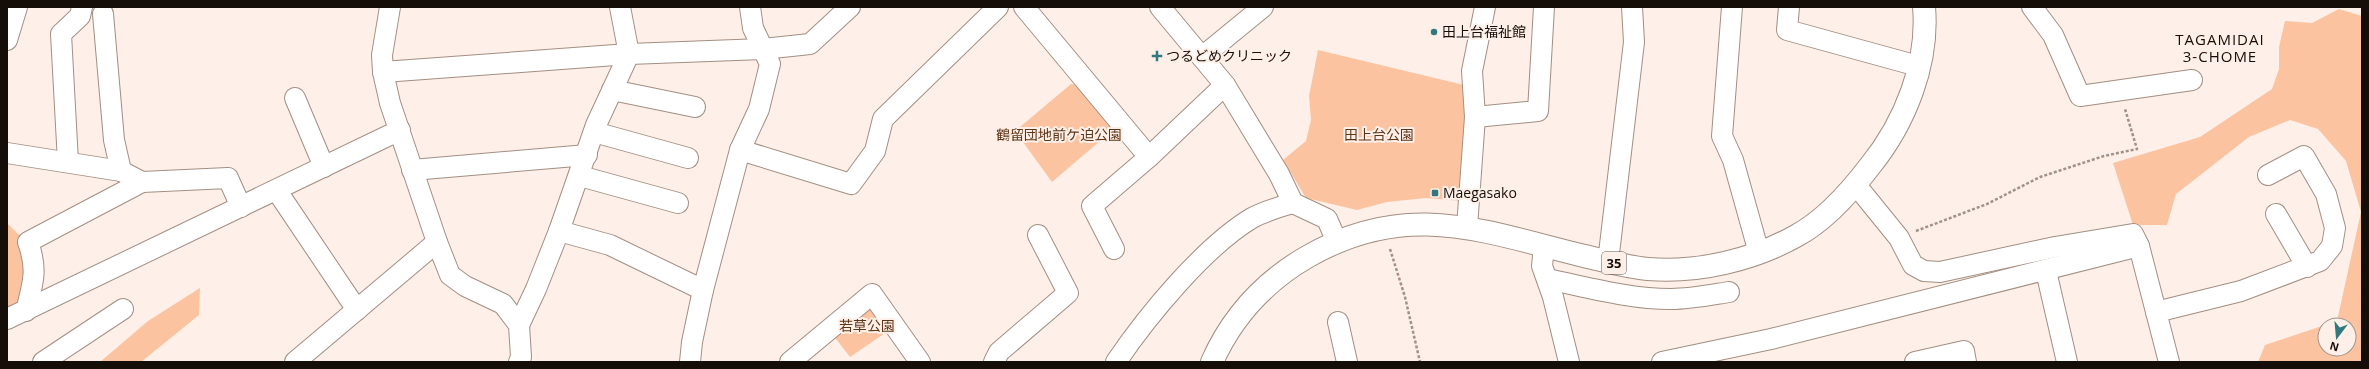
<svg xmlns="http://www.w3.org/2000/svg" width="2369" height="369" viewBox="0 0 2369 369" font-family="'Open Sans','Noto Sans JP',sans-serif">
  <style>
    .green { fill: #fcc3a1 }
    .lines { fill: none; stroke-linecap: round; stroke-linejoin: round }
    .minor-casing { stroke: #a38e82; stroke-width: 22 }
    .primary-casing { stroke: #a38e82; stroke-width: 24 }
    .path { stroke: #9d928c; stroke-width: 2.5; stroke-dasharray: 3 2; stroke-linecap: butt }
    .minor { stroke: #fff; stroke-width: 20 }
    .primary { stroke: #fff; stroke-width: 22 }
    .poi-dot { fill: #30797e; stroke: #fef0e8; stroke-width: 1.5 }
    .labels { text-anchor: middle; stroke-width: 4; stroke-linejoin: round; paint-order: stroke }
    .shield { fill: #fef0e8; stroke: #5a514b; stroke-width: 1 }
    .shield-label { font-size: 13px; font-weight: bold; fill: #140d08 }
    .poi-label { font-size: 14px; fill: #140d08; stroke: #fef0e8; text-anchor: start }
    .park-label { font-size: 14px; fill: #5e3417; stroke: #fef0e8 }
    .neighbourhood-label { font-size: 15px; letter-spacing: 1px; fill: #140d08; stroke: #fef0e8 }
  </style>
  <rect width="100%" height="100%" fill="#fef0e8"/>
  <g class="green">
    <polygon points="2339,9 2362,16 2362,362 2258,362 2265,345 2325,325 2325,349 2349,349 2349,325 2325,325 2337,321 2361,212 2346,161 2318,129 2290,120 2249,137 2176,194 2167,225 2133,225 2113,163 2200,137 2272,89 2279,69 2279,47 2285,21 2312,23"/>
    <polygon points="1318,50 1464,85 1467,113 1462,201 1426,198 1387,202 1357,210 1306,198 1283,160 1306,141 1311,120 1309,96"/>
    <polygon points="1071,84 1080,85 1114,129 1052,182 1015,131"/>
    <polygon points="7,223 21,237 31,268 15,309 7,313"/>
    <polygon points="200,288 199,315 141,362 100,362 148,321"/>
    <polygon points="867,305 891,329 850,357 833,335"/>
  </g>
  <g class="lines">
    <g class="minor-casing">
      <g id="minor">
        <polyline points="390,7 382,55 383,72 390,103 437,242 450,275 465,286 503,304 519,325 521,357 519,362"/>
        <polyline points="1024,7 1149,157 1225,85"/>
        <polyline points="1160,7 1225,85 1279,174 1293,203 1327,219 1337,242"/>
        <polyline points="1732,7 1722,136 1733,160 1759,253"/>
        <polyline points="1789,7 1787,30 1918,66"/>
        <polyline points="2032,7 2053,35 2080,96 2192,80"/>
        <polyline points="103,14 114,140 121,171"/>
        <polyline points="7,40 17,7"/>
        <polyline points="1202,57 1263,7"/>
        <polyline points="383,72 629,54 763,49 810,44 850,7"/>
        <polyline points="612,90 695,107"/>
        <polyline points="295,98 324,167"/>
        <polyline points="1475,117 1538,111 1544,7"/>
        <polyline points="594,132 688,158"/>
        <polyline points="740,150 851,184 875,151 883,119 998,7"/>
        <polyline points="7,153 121,171 142,182 228,178 241,207"/>
        <polyline points="68,162 61,34 80,16 82,7"/>
        <polyline points="412,170 587,155"/>
        <polyline points="580,176 678,203"/>
        <polyline points="1856,185 1899,238 1913,265 1924,271 1940,272 2055,247 2133,234 2139,246"/>
        <polyline points="277,191 357,310"/>
        <polyline points="2276,214 2307,267"/>
        <polyline points="1467,227 1475,117 1472,71 1485,7"/>
        <polyline points="559,231 610,245 703,290"/>
        <polyline points="1544,246 1542,266 1553,297 1569,362"/>
        <polyline points="1114,249 1092,206 1149,157"/>
        <polyline points="1608,262 1634,42 1632,7"/>
        <polyline points="2046,271 2067,362"/>
        <path d="M 1547,279 C 1587,287 1629,299 1671,299 C 1690,299 1710,295 1729,292"/>
        <path d="M 26,311 C 33,283 38,270 28,242 L 142,182"/>
        <polyline points="2156,312 2241,291 2320,261 2332,246 2335,228 2326,194 2304,156 2268,175"/>
        <polyline points="7,319 400,130"/>
        <polyline points="1338,322 1347,362"/>
        <polyline points="519,325 536,289 559,231 596,125 629,54 620,7"/>
        <polyline points="43,362 123,309"/>
        <polyline points="295,362 437,242"/>
        <polyline points="690,362 692,342 703,290 740,150 759,109 770,64 753,28 750,7"/>
        <polyline points="790,362 872,294 920,362"/>
        <polyline points="994,362 999,352 1068,293 1038,235"/>
        <path d="M 1116,362 C 1148,315 1204,247 1252,218 C 1265,211 1279,207 1293,203"/>
        <polyline points="1662,362 1771,339 2139,246 2169,362"/>
        <polyline points="1915,362 1964,351 1966,362"/>
      </g>
    </g>
    <g class="primary-casing">
      <path id="primary" d="M 1212,362 C 1232,317 1264,282 1307,257 C 1405,200 1479,230 1580,255 C 1602,260 1626,267 1648,269 C 1698,273 1753,260 1796,236 C 1824,221 1851,191 1870,166 C 1905,123 1929,63 1924,7"/>
    </g>
    <g class="path">
      <polyline points="1916,231 1987,204 2040,177 2104,156 2137,149 2125,109"/>
      <polyline points="1390,249 1405,297 1420,362"/>
    </g>
    <use href="#minor" class="minor"/>
    <use href="#primary" class="primary"/>
  </g>
  <g class="poi-dot">
    <circle cx="1434" cy="32" r="4"/>
    <path d="M1155 50h4v4h4v4h-4v4h-4v-4h-4v-4h4z"/>
    <rect x="1431" y="189" width="8" height="8" rx="2"/>
  </g>
  <g class="labels">
    <rect class="shield" x="1602" y="252" width="24" height="22" rx="3"/>
    <g class="shield-label">
      <text x="1614" y="268">35</text>
    </g>
    <g class="poi-label">
      <text x="1442" y="37">田上台福祉館</text>
      <text x="1166" y="61">つるどめクリニック</text>
      <text x="1443" y="198">Maegasako</text>
    </g>
    <g class="park-label">
      <text x="1059" y="140">鶴留団地前ケ迫公園</text>
      <text x="1379" y="140">田上台公園</text>
      <text x="867" y="331">若草公園</text>
    </g>
    <g class="neighbourhood-label">
      <text x="2220" y="45">TAGAMIDAI<tspan x="2220" dy="17">3-CHOME</tspan></text>
    </g>
  </g>
  <rect width="2369" height="369" fill="none" stroke="#140d08" stroke-width="16"/>
  <g transform="translate(2337 337) rotate(196)"><circle r="19" fill="#fef0e8" stroke="#a0958e"/>
  <path d="M0-3L7 15L0 10L-7 15Z" fill="#30797e"/>
  <text y="-6" font-size="11" font-weight="bold" text-anchor="middle" fill="#140d08">N</text>
  </g>
</svg>
